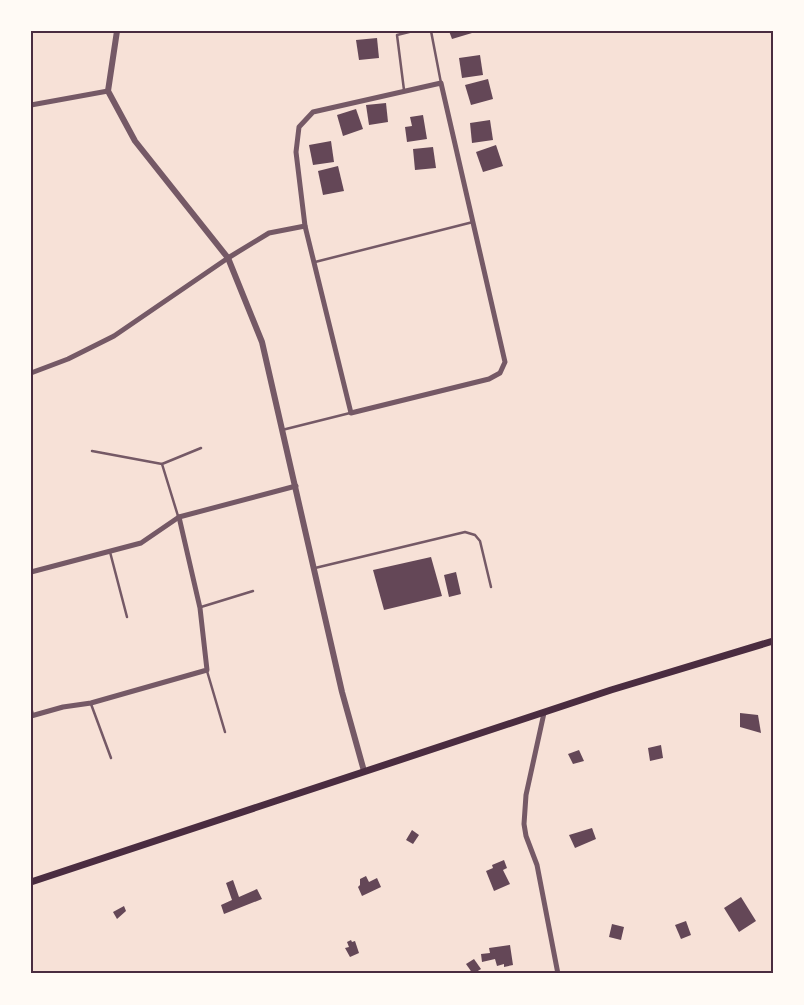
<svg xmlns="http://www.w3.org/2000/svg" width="804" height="1005" viewBox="0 0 804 1005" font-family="'Nunito Sans',sans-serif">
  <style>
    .building { fill: #644757 }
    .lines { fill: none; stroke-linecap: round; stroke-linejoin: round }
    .service { stroke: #755966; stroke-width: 2.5 }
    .minor { stroke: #755966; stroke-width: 5 }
    .tertiary { stroke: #755966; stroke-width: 6 }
    .secondary { stroke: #4a2c40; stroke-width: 7 }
    .neatline { fill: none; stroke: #4a2c40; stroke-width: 2 }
  </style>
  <rect width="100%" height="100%" fill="#f7e1d7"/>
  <g class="building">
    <polygon points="449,31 472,31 472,33 452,39"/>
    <polygon points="377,38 379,58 359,60 356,40"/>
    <polygon points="480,55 483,75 462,78 459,58"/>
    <polygon points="488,79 493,99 471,105 465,85"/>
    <polygon points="386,103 388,122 369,125 366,105"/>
    <polygon points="356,109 363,129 343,136 337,115"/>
    <polygon points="423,115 427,139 407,142 405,127 412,126 410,117"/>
    <polygon points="490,120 493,140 472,143 470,123"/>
    <polygon points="331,141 334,162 313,165 309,145"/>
    <polygon points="496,145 503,166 483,172 476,152"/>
    <polygon points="433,147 436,168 415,170 413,149"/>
    <polygon points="338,166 344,191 323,195 318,171"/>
    <polygon points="431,557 442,596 384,610 373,570"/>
    <polygon points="456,572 461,594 449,597 444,575"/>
    <polygon points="740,713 758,715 761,733 740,727"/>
    <polygon points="661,745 663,758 650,761 648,748"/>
    <polygon points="579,750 584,761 573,764 568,754"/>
    <polygon points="592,828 596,839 575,848 569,835"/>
    <polygon points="412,830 419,835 413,844 406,840"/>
    <polygon points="504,860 507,868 503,870 510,884 494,891 486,871 493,868 492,865"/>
    <polygon points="366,876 369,882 377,878 381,887 362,896 358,887 360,885 360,879"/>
    <polygon points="233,880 239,897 257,889 262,899 224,914 221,905 232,900 226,883"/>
    <polygon points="741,897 756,921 739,932 724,908"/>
    <polygon points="124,906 126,911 117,919 113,912"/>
    <polygon points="686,921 691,935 681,939 675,925"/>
    <polygon points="612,924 624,927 621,940 609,937"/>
    <polygon points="351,940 352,942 355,941 359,953 350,957 345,948 349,947 347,942"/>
    <polygon points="510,945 513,965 504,967 504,964 497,966 495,959 482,962 481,954 490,953 489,948"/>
    <polygon points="474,959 481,969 473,974 466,964"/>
  </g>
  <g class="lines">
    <g class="service">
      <polyline points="431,31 441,83"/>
      <polyline points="31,33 34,31"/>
      <polyline points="404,90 397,35 413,31"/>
      <polyline points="315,262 473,222"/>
      <polyline points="282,430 350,413"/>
      <polyline points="92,451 162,464"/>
      <polyline points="178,516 162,464 201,448"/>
      <polyline points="110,552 127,617"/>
      <polyline points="315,568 465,532 475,535 480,541 491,587"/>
      <polyline points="201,607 253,591"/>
      <polyline points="207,671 225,732"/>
      <polyline points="91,704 111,758"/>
      <polyline points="31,707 33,715"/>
    </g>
    <g class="minor">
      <polygon points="441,83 505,362 500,373 489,379 351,413 305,226 296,152 299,127 313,112"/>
      <polyline points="31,105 108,91"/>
      <polyline points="31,373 68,359 114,336 228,258 269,233 305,226"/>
      <polyline points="31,572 141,543 179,517 296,486"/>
      <polyline points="544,713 526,795 524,824 526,836 537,865 558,974"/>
      <polyline points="31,716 63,707 91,703 207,670 200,608 179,517"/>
    </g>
    <polyline class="tertiary" points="117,31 108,91 135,141 228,258 262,342 342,692 364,771"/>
    <polyline class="secondary" points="31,882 611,690 773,641"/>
  </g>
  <rect width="804" height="1005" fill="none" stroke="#fffaf5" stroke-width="65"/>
  <rect x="32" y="32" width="740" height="940" class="neatline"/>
</svg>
